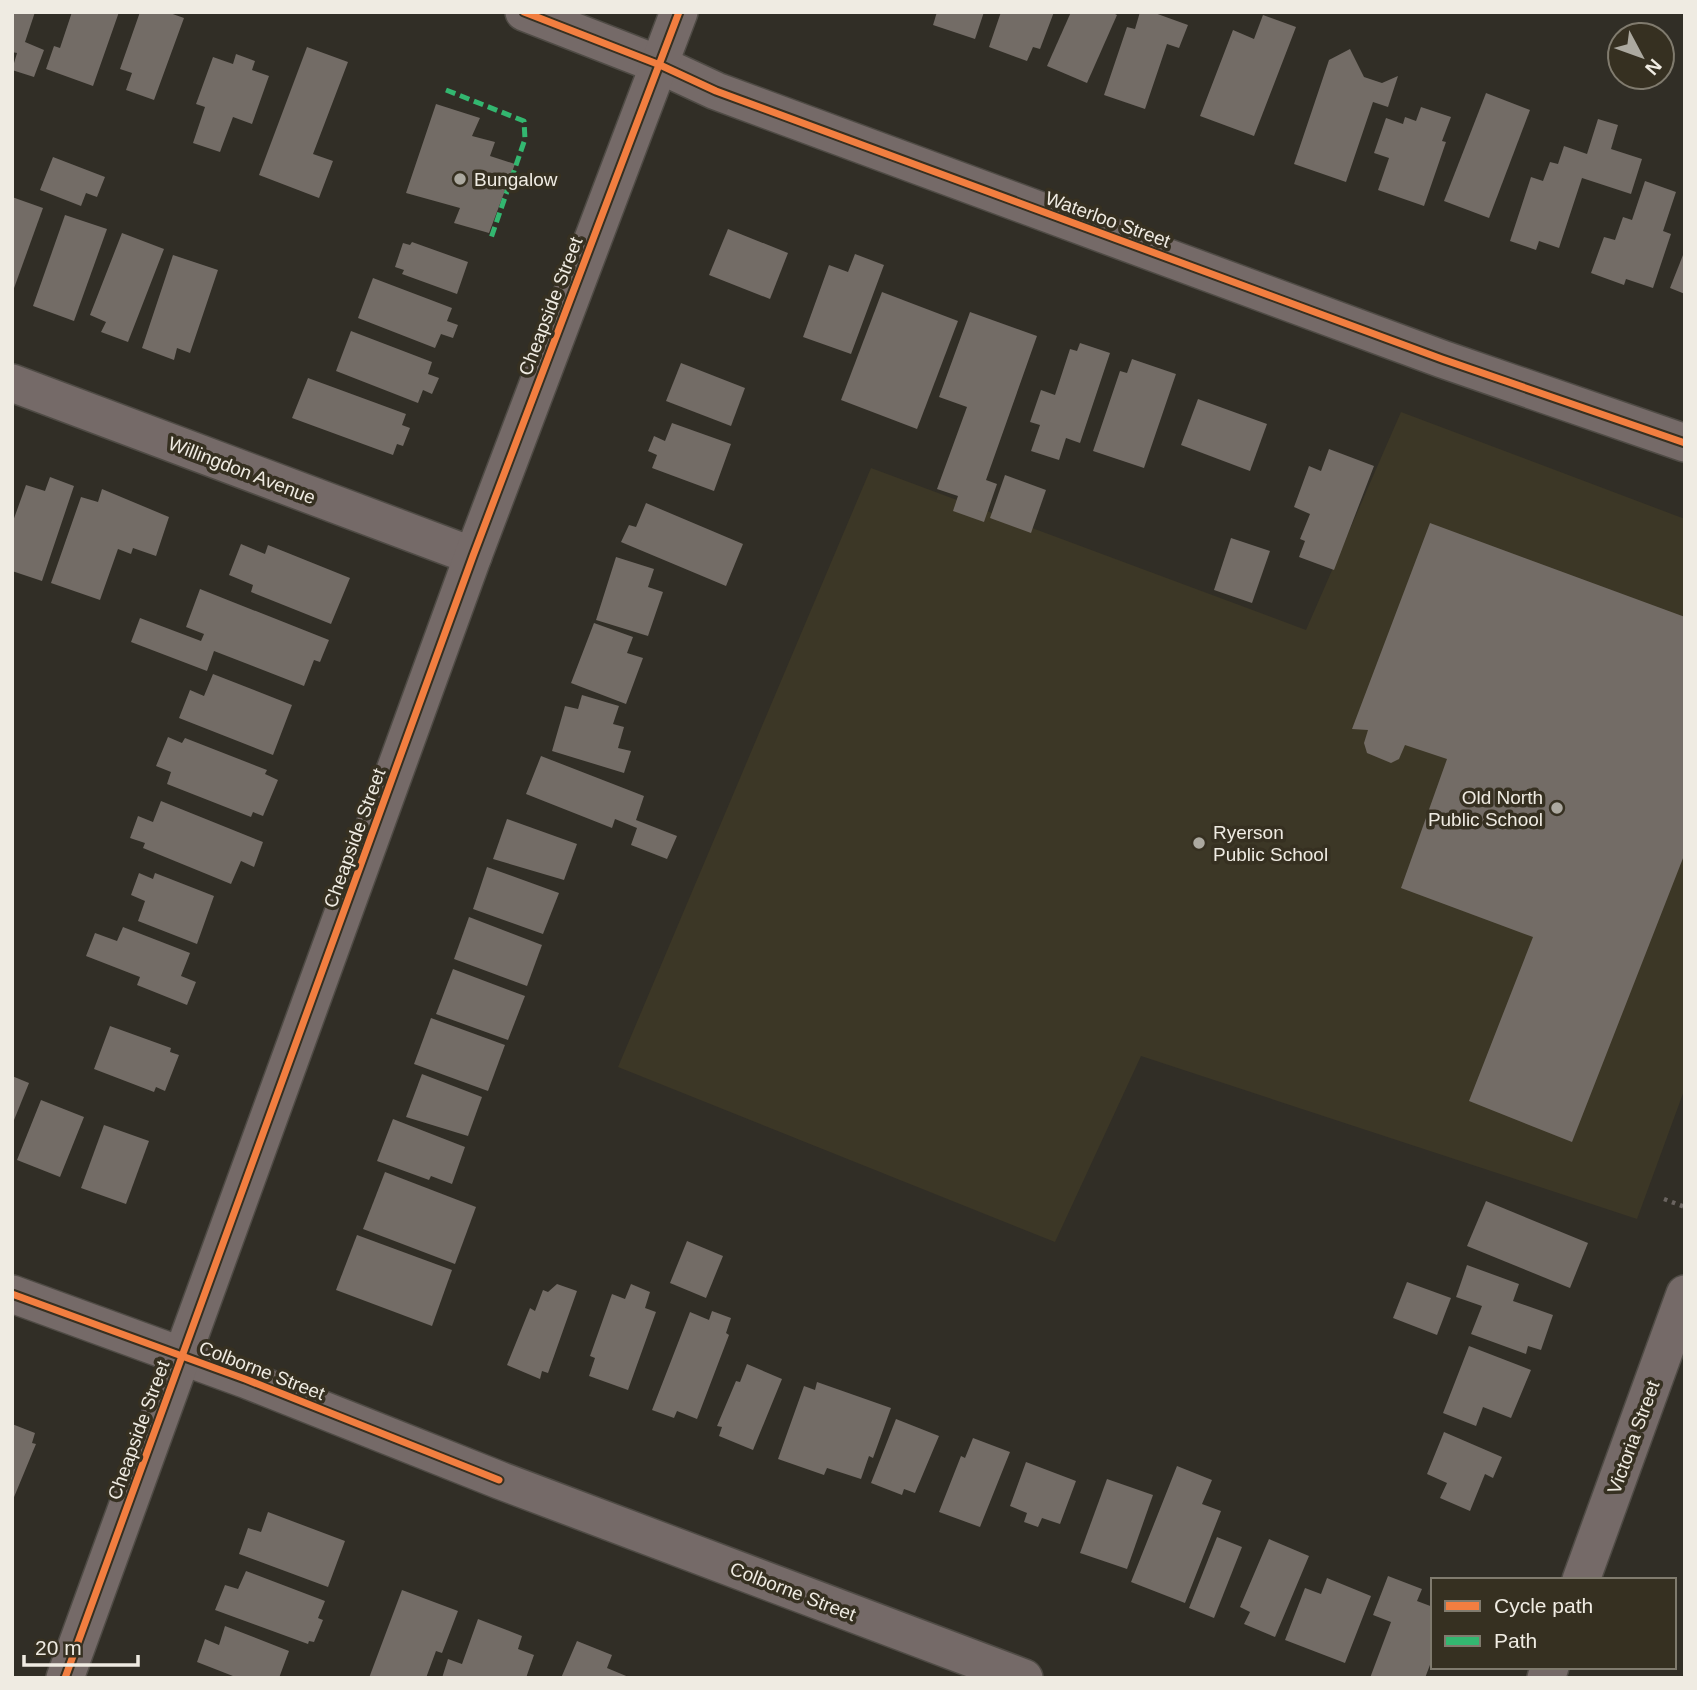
<svg xmlns="http://www.w3.org/2000/svg" width="1697" height="1690" viewBox="0 0 1697 1690" font-family="Helvetica,sans-serif">
  <style>
    .education { fill: #3c3726 }
    .building { fill: #736c66 }
    .lines { fill: none; stroke-linecap: round; stroke-linejoin: round }
    .minor-casing { stroke: #4f4b45; stroke-width: 40 }
    .path { stroke: #6a6460; stroke-width: 4.5; stroke-dasharray: 3.5 5; stroke-linecap: butt }
    .minor { stroke: #756a68; stroke-width: 37 }
    .quiet { stroke: #33b770; stroke-width: 5; stroke-dasharray: 10 5; stroke-linecap: butt }
    .cycleway-casing { stroke: #363021; stroke-width: 11 }
    .cycleway { stroke: #f27e40; stroke-width: 7 }
    .poi-dot { fill: #aca9a0; stroke: #363021; stroke-width: 2.5 }
    .labels { text-anchor: middle; stroke-width: 7; stroke-linejoin: round; paint-order: stroke }
    .poi-label { font-size: 19px; fill: #efebe2; stroke: #363021; text-anchor: start }
    .street-label { font-size: 19px; fill: #efebe2; stroke: #363021 }
  </style>
  <rect width="100%" height="100%" fill="#312e26"/>
  <polygon class="education" points="1401,412 1685,519 1685,1088 1637,1219 1141,1056 1055,1242 618,1067 871,468 1306,630"/>
  <g class="building">
    <polygon points="12,12 35,12 25,42 44,50 34,77 12,70 17,53 12,52"/>
    <polygon points="72,12 119,12 93,86 46,69 54,46 60,48"/>
    <polygon points="140,12 167,12 184,18 154,100 126,90 132,73 120,69"/>
    <polygon points="937,12 984,12 975,39 933,25"/>
    <polygon points="1001,12 1054,12 1040,49 1033,47 1027,61 989,47"/>
    <polygon points="1071,12 1111,12 1117,15 1087,83 1047,66"/>
    <polygon points="1140,12 1152,12 1188,25 1179,48 1167,44 1145,109 1104,95 1127,27 1135,29"/>
    <polygon points="1263,15 1296,27 1254,136 1200,116 1233,30 1254,39"/>
    <polygon points="307,47 348,62 313,154 333,161 319,198 259,175"/>
    <polygon points="1350,49 1364,77 1382,83 1398,76 1388,107 1373,102 1346,182 1294,164 1329,60"/>
    <polygon points="236,54 255,61 252,70 269,76 252,124 233,117 220,152 193,143 205,107 196,104 213,57 233,64"/>
    <polygon points="1486,93 1530,110 1489,218 1444,201"/>
    <polygon points="436,104 480,118 472,136 495,142 490,156 515,164 489,233 454,223 460,208 406,193"/>
    <polygon points="1421,107 1451,117 1442,141 1446,142 1424,206 1378,190 1389,158 1374,153 1386,118 1403,124 1405,117 1416,121"/>
    <polygon points="1598,119 1618,125 1611,149 1642,159 1631,194 1582,178 1559,248 1539,241 1536,250 1510,241 1531,177 1543,181 1550,162 1558,164 1564,146 1587,154"/>
    <polygon points="53,157 105,177 97,197 86,193 81,206 40,190"/>
    <polygon points="1645,181 1676,192 1663,231 1671,234 1653,288 1626,279 1624,285 1591,273 1604,237 1615,240 1623,217 1632,220"/>
    <polygon points="12,197 43,208 13,291 12,291"/>
    <polygon points="65,215 107,229 74,321 33,306"/>
    <polygon points="728,229 788,253 770,299 709,275"/>
    <polygon points="122,233 164,249 128,342 101,332 106,322 90,315"/>
    <polygon points="412,242 468,262 457,294 402,274 404,270 395,267 403,243 410,245"/>
    <polygon points="1685,250 1685,294 1670,288"/>
    <polygon points="855,254 884,265 851,354 803,337 829,265 848,272"/>
    <polygon points="173,255 218,270 190,353 177,348 174,360 142,348"/>
    <polygon points="373,278 452,308 447,321 458,325 453,338 441,334 435,348 358,318"/>
    <polygon points="882,292 958,321 917,429 841,400"/>
    <polygon points="970,312 1037,336 986,480 997,484 984,522 953,511 958,496 937,489 967,407 939,397"/>
    <polygon points="351,331 432,362 428,374 439,378 432,394 423,390 418,403 336,371"/>
    <polygon points="1080,343 1110,353 1080,443 1066,438 1059,460 1031,451 1040,425 1030,422 1041,390 1055,395 1070,349 1077,351"/>
    <polygon points="1132,359 1176,374 1144,468 1093,451 1120,371 1127,373"/>
    <polygon points="681,363 745,388 731,426 666,401"/>
    <polygon points="308,378 406,414 402,425 410,428 403,446 397,444 393,455 292,418"/>
    <polygon points="1198,399 1267,424 1250,471 1181,445"/>
    <polygon points="672,423 731,444 714,491 652,468 657,455 648,451 654,436 665,441"/>
    <polygon points="1329,449 1374,466 1334,570 1299,557 1305,541 1300,539 1310,514 1294,507 1309,466 1321,471"/>
    <polygon points="1005,475 1046,490 1031,533 990,518"/>
    <polygon points="50,477 74,486 42,581 12,571 12,524 26,485 45,491"/>
    <polygon points="102,489 169,517 156,556 133,548 131,554 118,549 100,600 51,583 81,497 98,502"/>
    <polygon points="646,503 743,544 726,586 621,542 629,525 636,527"/>
    <polygon points="1430,523 1685,617 1685,853 1572,1142 1469,1101 1533,937 1401,888 1447,759 1405,745 1399,759 1391,763 1367,753 1364,743 1368,730 1352,729"/>
    <polygon points="1231,538 1270,551 1252,603 1214,590"/>
    <polygon points="241,544 265,554 268,545 350,578 331,624 251,592 253,585 229,575"/>
    <polygon points="616,557 654,569 648,587 663,592 648,636 596,620"/>
    <polygon points="200,589 329,640 320,662 314,660 304,686 214,651 207,671 131,642 140,618 201,641 204,634 186,627"/>
    <polygon points="594,623 633,637 627,653 643,658 626,704 571,683"/>
    <polygon points="213,674 292,705 273,755 179,718 190,690 204,696"/>
    <polygon points="582,695 619,706 613,724 624,727 618,748 631,751 624,773 552,751 565,706 578,709"/>
    <polygon points="168,737 182,743 185,738 267,770 265,774 278,780 263,816 253,812 251,817 167,784 171,772 156,766"/>
    <polygon points="541,756 644,796 636,820 677,836 667,859 631,845 637,828 615,819 612,828 526,794"/>
    <polygon points="161,801 263,842 254,867 241,861 231,884 143,848 145,843 130,838 138,816 153,822"/>
    <polygon points="507,819 577,844 564,880 493,859"/>
    <polygon points="487,867 559,893 543,934 473,909"/>
    <polygon points="139,873 153,879 155,873 214,896 197,944 138,921 145,901 131,895"/>
    <polygon points="469,917 542,945 527,986 454,959"/>
    <polygon points="123,927 190,953 181,976 196,982 187,1005 137,985 140,977 86,956 95,933 117,941"/>
    <polygon points="453,969 525,996 508,1040 436,1014"/>
    <polygon points="431,1018 505,1045 488,1091 414,1064"/>
    <polygon points="110,1026 171,1048 170,1052 179,1055 165,1091 156,1087 154,1092 94,1069"/>
    <polygon points="422,1074 482,1097 468,1136 406,1117"/>
    <polygon points="12,1076 29,1083 12,1125"/>
    <polygon points="41,1100 84,1117 60,1177 17,1160"/>
    <polygon points="393,1119 465,1147 452,1184 431,1176 429,1180 377,1161"/>
    <polygon points="104,1125 149,1141 126,1204 81,1188"/>
    <polygon points="385,1172 476,1207 455,1264 363,1229"/>
    <polygon points="1486,1201 1588,1243 1570,1288 1467,1246"/>
    <polygon points="357,1235 452,1270 432,1326 336,1290"/>
    <polygon points="687,1241 723,1256 706,1298 670,1283"/>
    <polygon points="1467,1265 1519,1284 1513,1301 1553,1315 1541,1350 1528,1346 1526,1354 1471,1334 1482,1306 1456,1297"/>
    <polygon points="1407,1282 1451,1298 1437,1335 1393,1318"/>
    <polygon points="557,1284 577,1291 548,1373 542,1371 540,1379 507,1365 530,1308 535,1311 543,1290 548,1292"/>
    <polygon points="631,1284 650,1292 645,1308 656,1312 628,1390 589,1376 595,1358 590,1356 612,1294 625,1299"/>
    <polygon points="712,1311 731,1318 726,1333 729,1335 697,1419 677,1411 674,1418 652,1410 690,1312 709,1320"/>
    <polygon points="1469,1346 1531,1370 1511,1418 1483,1407 1476,1426 1443,1413"/>
    <polygon points="747,1364 782,1379 753,1450 719,1436 722,1427 717,1426 736,1381 740,1382"/>
    <polygon points="817,1382 891,1408 873,1458 869,1456 861,1479 827,1468 824,1475 778,1459 804,1386 815,1390"/>
    <polygon points="896,1419 939,1436 915,1493 904,1489 902,1495 871,1483"/>
    <polygon points="12,1424 35,1433 32,1443 36,1444 12,1502"/>
    <polygon points="1444,1432 1502,1457 1493,1478 1485,1474 1470,1511 1440,1498 1447,1483 1427,1474"/>
    <polygon points="973,1438 1010,1452 980,1527 939,1512 961,1456 965,1458"/>
    <polygon points="1026,1462 1076,1481 1060,1524 1042,1518 1038,1527 1024,1522 1027,1513 1010,1506"/>
    <polygon points="1177,1466 1212,1480 1202,1504 1221,1511 1185,1603 1131,1582"/>
    <polygon points="1107,1479 1153,1495 1127,1569 1080,1553"/>
    <polygon points="268,1512 345,1541 328,1587 239,1554 248,1528 261,1532"/>
    <polygon points="1217,1537 1242,1547 1214,1618 1189,1608"/>
    <polygon points="1269,1539 1309,1556 1275,1637 1244,1624 1250,1612 1240,1607"/>
    <polygon points="246,1571 325,1601 318,1618 323,1620 314,1642 309,1641 308,1644 215,1610 225,1585 238,1589"/>
    <polygon points="1388,1576 1422,1589 1417,1601 1433,1607 1433,1657 1425,1678 1370,1678 1391,1622 1373,1615"/>
    <polygon points="1327,1578 1371,1596 1345,1663 1285,1640 1305,1588 1321,1594"/>
    <polygon points="402,1590 458,1611 442,1653 436,1651 426,1678 369,1678"/>
    <polygon points="478,1619 522,1636 518,1649 534,1655 526,1678 442,1678 448,1659 462,1664"/>
    <polygon points="225,1626 289,1651 279,1678 238,1678 197,1662 205,1639 219,1645"/>
    <polygon points="577,1641 612,1655 607,1668 631,1678 561,1678"/>
  </g>
  <g class="lines">
    <g class="minor-casing">
      <g id="minor">
        <polyline points="524,12 660,65 716,91 1442,359 1685,443"/>
        <polyline points="12,383 473,556"/>
        <polyline points="12,1294 245,1379 499,1480 1024,1678"/>
        <polyline points="1581,1580 1685,1294"/>
        <polyline points="65,1678 473,556 679,12"/>
        <polyline points="1546,1678 1550,1667"/>
      </g>
    </g>
    <polyline class="path" points="1664,1199 1685,1207"/>
    <use href="#minor" class="minor"/>
    <polyline class="quiet" points="446,90 524,121 525,139 490,241"/>
    <g class="cycleway-casing">
      <g id="cycleway">
        <polyline points="524,12 660,65 716,91 1442,359 1685,443"/>
        <polyline points="12,1294 245,1379 499,1480"/>
        <polyline points="65,1678 473,556 679,12"/>
      </g>
    </g>
    <use href="#cycleway" class="cycleway"/>
  </g>
  <g class="poi-dot">
    <circle cx="460" cy="179" r="7"/>
    <circle cx="1557" cy="808" r="7"/>
    <circle cx="1199" cy="843" r="7"/>
  </g>
  <g class="labels">
    <g class="poi-label">
      <text x="474" y="186">Bungalow</text>
      <text x="1543" y="804" text-anchor="end">Old North<tspan x="1543" dy="22">Public School</tspan></text>
      <text x="1213" y="839">Ryerson<tspan x="1213" dy="22">Public School</tspan></text>
    </g>
    <g class="street-label">
      <text transform="translate(1108 219) rotate(20)" y="7">Waterloo Street</text>
      <text transform="translate(550 306) rotate(-69)" y="7">Cheapside Street</text>
      <text transform="translate(242 470) rotate(21)" y="7">Willingdon Avenue</text>
      <text transform="translate(354 838) rotate(-70)" y="7">Cheapside Street</text>
      <text transform="translate(262 1370) rotate(21)" y="7">Colborne Street</text>
      <text transform="translate(138 1430) rotate(-70)" y="7">Cheapside Street</text>
      <text transform="translate(1633 1437) rotate(-70)" y="7">Victoria Street</text>
      <text transform="translate(793 1591) rotate(21)" y="7">Colborne Street</text>
    </g>
  </g>
  <rect width="1697" height="1690" fill="none" stroke="#efebe2" stroke-width="28"/>
  <rect x="1431" y="1578" width="245" height="91" fill="#363021" stroke="#807b6e" stroke-width="2"/>
  <rect x="1445" y="1601" width="35" height="10" fill="#f27e40" stroke="#807b6e" stroke-width="2"/>
  <text x="1494" y="1613" font-size="21" fill="#efebe2">Cycle path</text>
  <rect x="1445" y="1636" width="35" height="10" fill="#33b770" stroke="#807b6e" stroke-width="2"/>
  <text x="1494" y="1648" font-size="21" fill="#efebe2">Path</text>
  <g transform="translate(1641 56) rotate(131)"><circle r="33" fill="#363021" stroke="#807b6e" stroke-width="2"/>
  <path d="M0-5L12 26L0 18L-12 26Z" fill="#aca9a0"/>
  <text y="-10" font-size="19" font-weight="bold" text-anchor="middle" fill="#efebe2">N</text>
  </g>
  <path d="M24 1655v10h114v-10" fill="none" stroke="#efebe2" stroke-width="3.5"/>
  <text x="35" y="1655" font-size="21" fill="#efebe2" stroke="#363021" stroke-width="5" paint-order="stroke">20 m</text>
</svg>
